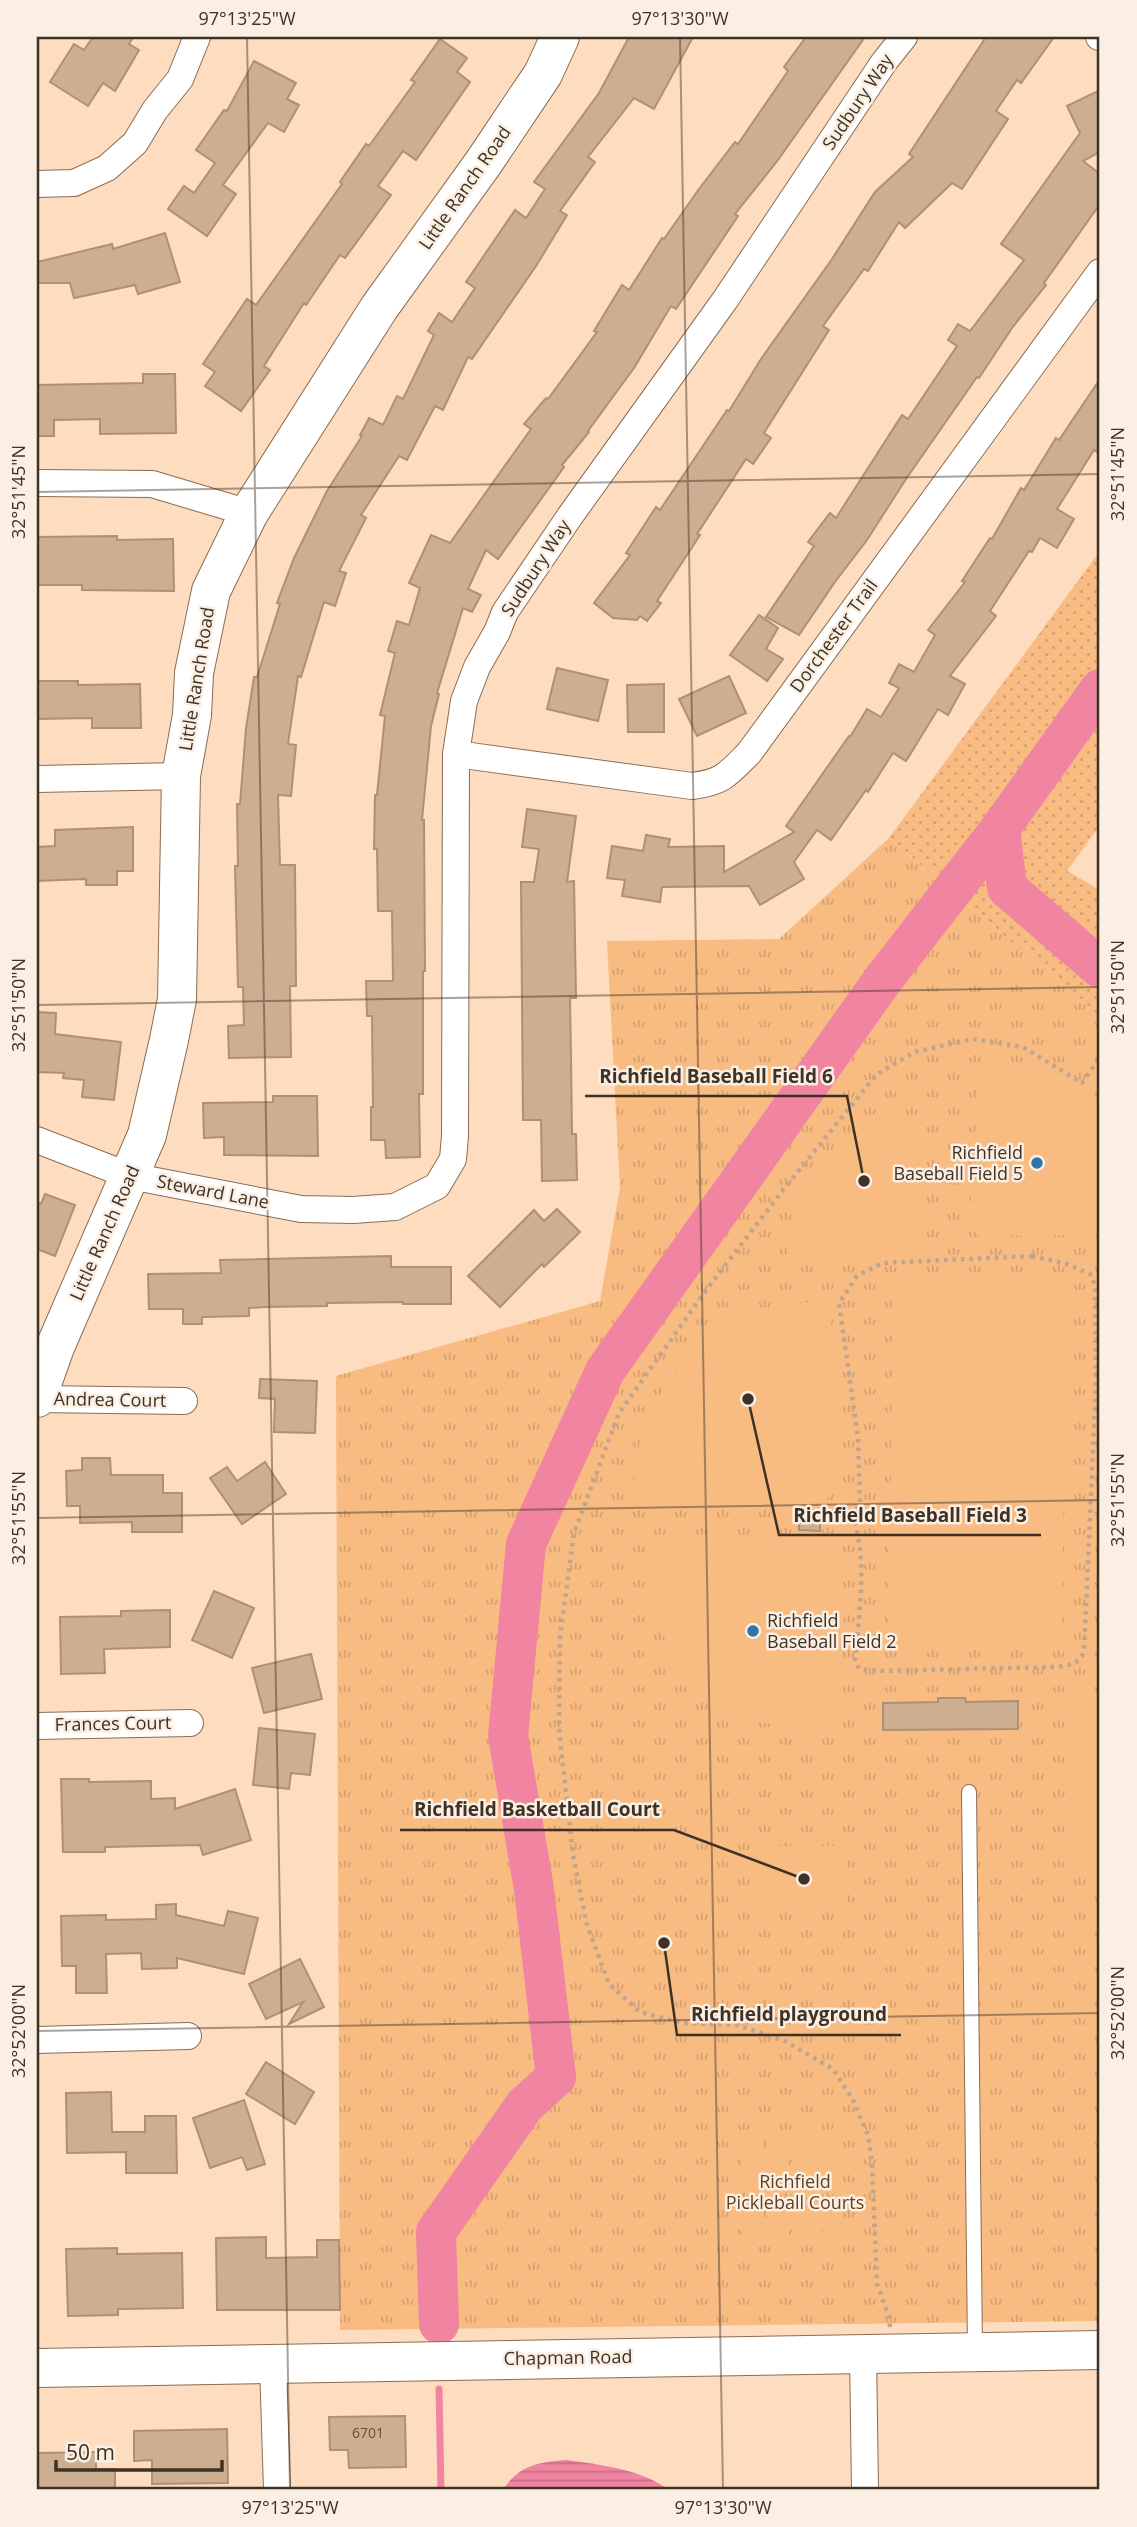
<svg xmlns="http://www.w3.org/2000/svg" width="1137" height="2527" viewBox="0 0 1137 2527" font-family="'Open Sans',sans-serif">
  <style>
    .grass { fill: url(#grass-dots) }
    .park { fill: url(#park-tufts) }
    .pitch { fill: #f8bb81 }
    .water { fill: url(#water-rules) }
    .lines { fill: none; stroke-linecap: round; stroke-linejoin: round }
    .stream { stroke: #f084a1; stroke-width: 7 }
    .river { stroke: #f084a1; stroke-width: 40 }
    .building { fill: #cdae91; stroke: #af9075; stroke-width: 2 }
    .lane-casing { stroke: #8a6d52; stroke-width: 16 }
    .street-casing { stroke: #8a6d52; stroke-width: 28 }
    .secondary-casing { stroke: #8a6d52; stroke-width: 40 }
    .path { stroke: #c0a58e; stroke-width: 4.5; stroke-dasharray: 3.5 5; stroke-linecap: butt }
    .lane { stroke: #fff; stroke-width: 14 }
    .street { stroke: #fff; stroke-width: 26 }
    .secondary { stroke: #fff; stroke-width: 38 }
    .ticks { fill: none; stroke: #3e3125; stroke-width: 2; stroke-opacity: 0.45 }
    .poi-dot { fill: #2e75a9; stroke: #fbeee2; stroke-width: 2.5 }
    .labels { text-anchor: middle; stroke-width: 5; stroke-linejoin: round; paint-order: stroke }
    .number-label { font-size: 14px; fill: #625040 }
    .street-label { font-size: 18px; fill: #3e3125; stroke: #fbeee2 }
    .poi-label { font-size: 18px; fill: #3e3125; stroke: #fbeee2; text-anchor: end }
    .park-label { font-size: 18px; fill: #603f1e; stroke: #fbeee2 }
    .leader { fill: none; stroke: #3e3125; stroke-width: 2.5 }
    .callout-dot { fill: #3e3125; stroke: #fbeee2; stroke-width: 2.5 }
    .callout-label { font-size: 19px; text-anchor: middle; font-weight: bold; fill: #3e3125; stroke: #fbeee2; stroke-width: 5; stroke-linejoin: round; paint-order: stroke }
    .neatline { fill: none; stroke: #3e3125; stroke-width: 2.5 }
    .ticks-label { font-size: 18px; text-anchor: middle; fill: #3e3125 }
  </style>
  <defs>
    <pattern id="grass-dots" width="8" height="8" patternUnits="userSpaceOnUse" patternTransform="scale(1.75)"><rect width="8" height="8" fill="#f8bb81"/><path d="M2 2h.1M6 6h.1" fill="none" stroke="#d6a16f" stroke-width="1.8" stroke-linecap="round"/></pattern>
    <pattern id="park-tufts" width="24" height="20" patternUnits="userSpaceOnUse" patternTransform="scale(1.75)"><rect width="24" height="20" fill="#f8bb81"/><path d="M3 7l-1-3M5 7V3M7 7l1-3M15 17l-1-3M17 17v-4M19 17l1-3" fill="none" stroke="#d6a16f"/></pattern>
    <pattern id="water-rules" width="6" height="5" patternUnits="userSpaceOnUse" patternTransform="scale(1.75)"><rect width="6" height="5" fill="#f084a1"/><path d="M0 2.5h6" fill="none" stroke="#c46d83"/></pattern>
  </defs>
  <rect width="100%" height="100%" fill="#fddcbf"/>
  <polygon class="grass" points="1100,551 1100,825 1067,871 1100,890 1100,1017 889,838"/>
  <polygon class="park" points="889,838 1100,1017 1100,2321 340,2330 336,1376 600,1301 620,1188 607,941 779,939"/>
  <g class="pitch">
    <path d="M 980,1065 C 1009,1067 1041,1070 1067,1085 C 1079,1092 1090,1105 1100,1115 L 1100,1235 L 997,1236 L 986,1243 L 964,1222 L 970,1211 Z"/>
    <path d="M 924,1122 L 920,1217 L 926,1227 L 926,1247 L 915,1259 L 893,1260 L 888,1254 L 789,1257 C 786,1211 809,1161 850,1138 C 873,1126 898,1123 924,1122 Z"/>
    <polygon points="893,1281 1066,1283 1062,1644 889,1642"/>
    <path d="M 829,1300 L 843,1485 L 822,1503 L 765,1506 L 633,1498 C 634,1484 634,1469 637,1455 C 649,1394 700,1330 760,1311 C 782,1304 807,1303 829,1300 Z"/>
    <path d="M 828,1533 L 842,1548 L 844,1611 L 837,1730 C 778,1729 727,1723 688,1673 C 683,1667 676,1660 672,1652 C 655,1622 650,1583 644,1549 Z"/>
    <polygon points="1072,1693 1100,1693 1100,1876 1073,1876"/>
    <polygon points="760,1846 848,1846 848,1912 759,1912"/>
    <polygon points="821,2138 842,2138 842,2182 822,2183"/>
    <polygon points="763,2139 764,2184 743,2184 742,2140"/>
    <polygon points="767,2139 788,2139 788,2183 767,2184"/>
    <polygon points="796,2139 817,2139 817,2183 797,2184"/>
    <polygon points="818,2200 818,2244 798,2245 797,2201"/>
    <polygon points="822,2200 843,2200 844,2244 823,2244"/>
    <polygon points="768,2201 789,2201 789,2245 768,2246"/>
    <rect x="743" y="2202" width="21" height="44"/>
  </g>
  <path class="water" d="M 567,2460 C 601,2465 641,2469 669,2490 L 503,2490 C 519,2465 539,2462 567,2460 Z"/>
  <g class="lines">
    <polyline class="stream" points="439,2389 441,2490"/>
    <g class="river">
      <polyline points="1000,829 1007,888 1100,968"/>
      <polyline points="439,2324 436,2232 525,2105 556,2077 534,1889 508,1736 526,1544 605,1371 882,981 1000,829 1100,689"/>
    </g>
  </g>
  <g class="building">
    <polygon points="93,37 133,37 129,44 139,50 115,91 103,83 88,106 50,82 74,44 84,50"/>
    <polygon points="629,37 693,37 654,109 634,98 588,157 595,162 560,211 567,215 536,266 472,359 468,357 443,410 435,406 407,460 399,456 361,515 366,518 339,571 346,573 335,606 324,602 301,677 298,676 288,744 296,745 291,796 278,795 280,865 295,865 296,986 290,986 291,1057 229,1058 228,1026 244,1025 243,987 238,987 235,866 238,866 237,804 240,804 246,728 254,677 257,677 280,604 277,603 294,558 327,491 362,436 360,435 369,418 383,425 397,396 403,399 434,335 428,331 439,313 452,322 475,288 466,282 515,210 526,218 545,189 534,182 599,93"/>
    <polygon points="806,37 865,37 778,160 735,214 738,216 676,309 671,306 634,368 588,431 589,432 562,465 564,467 498,559 486,550 468,589 481,595 472,612 463,608 437,693 439,694 431,726 422,820 424,820 425,971 423,971 423,1094 419,1094 420,1157 386,1158 385,1140 371,1140 371,1107 373,1107 372,1016 367,1016 366,981 393,981 392,911 378,911 377,849 374,849 375,795 377,795 385,716 380,715 395,653 388,651 397,621 409,625 420,588 409,583 431,535 450,543 531,429 524,424 546,398 548,399 597,332 594,331 622,285 629,290 662,238 664,239 699,189 735,142 738,144 788,71 784,67"/>
    <polygon points="986,37 1054,37 1021,83 1017,80 996,111 1008,119 962,189 952,183 905,228 899,222 868,271 864,269 823,326 829,330 764,433 771,438 753,464 746,459 697,534 700,535 657,601 661,603 647,621 640,616 637,620 613,618 594,603 630,555 626,553 656,507 660,510 727,410 729,411 761,359 832,259 875,192 913,157 909,154"/>
    <polygon points="440,39 467,58 457,72 470,82 416,160 403,151 378,186 391,195 345,258 340,255 306,305 304,303 264,366 270,370 241,411 205,386 215,372 203,364 247,299 256,305 342,184 340,182 366,144 369,146 415,82 411,80"/>
    <polygon points="254,61 296,83 287,99 299,105 284,132 268,123 223,185 236,194 207,236 168,209 184,186 194,193 215,163 196,150 224,110 227,111"/>
    <polygon points="1100,90 1100,152 1083,161 1100,174 1100,204 1044,283 1046,285 1012,328 979,378 977,377 906,479 867,540 835,582 799,635 766,617 814,546 808,542 830,513 836,518 902,415 908,419 957,346 948,340 958,324 970,331 1024,260 1001,244 1080,133 1067,106"/>
    <polygon points="165,233 180,282 138,294 135,285 74,298 70,283 37,283 37,262 112,244 113,249"/>
    <polygon points="143,374 175,374 176,433 100,434 100,419 54,420 54,436 37,436 37,385 143,383"/>
    <polygon points="1100,379 1100,454 1094,450 1057,509 1074,519 1057,548 1040,538 1032,552 1029,551 990,611 996,616 950,676 965,684 948,715 938,709 906,761 893,753 868,792 866,790 831,840 817,830 794,862 804,879 760,905 749,886 662,887 660,902 622,896 625,880 607,878 612,846 643,851 646,835 670,839 668,847 724,846 724,872 794,832 786,826 849,736 850,737 867,709 881,717 899,688 889,683 899,664 914,672 935,635 928,630 965,582 962,581 990,538 992,539 1021,488 1024,490 1056,438 1059,440"/>
    <polygon points="117,536 117,540 173,539 174,591 82,590 82,585 37,585 37,537"/>
    <polygon points="759,615 778,628 766,649 783,659 767,681 730,655"/>
    <polygon points="557,668 608,680 598,721 547,709"/>
    <polygon points="729,676 746,713 697,736 679,699"/>
    <polygon points="37,681 78,681 78,685 140,684 141,728 92,728 92,718 37,719"/>
    <polygon points="664,684 664,732 628,732 627,685"/>
    <polygon points="527,809 576,816 567,882 574,881 576,998 570,998 571,1058 572,1134 576,1134 577,1180 542,1181 541,1120 523,1120 521,882 534,882 539,849 522,847"/>
    <polygon points="133,827 133,871 117,871 117,885 86,885 86,879 37,881 37,847 55,846 55,830"/>
    <polygon points="37,1012 56,1013 55,1034 121,1042 114,1100 82,1097 84,1080 63,1078 64,1073 37,1072"/>
    <polygon points="273,1096 317,1096 318,1156 224,1155 224,1137 204,1138 203,1103 273,1102"/>
    <polygon points="45,1194 75,1205 55,1256 37,1249 37,1202 41,1204"/>
    <polygon points="557,1209 580,1232 544,1267 542,1264 500,1307 468,1276 534,1210 544,1221"/>
    <polygon points="391,1256 391,1267 451,1267 451,1304 403,1304 403,1302 327,1303 327,1306 265,1307 249,1308 249,1316 202,1317 202,1324 183,1324 183,1309 149,1309 148,1274 221,1273 220,1260"/>
    <polygon points="260,1379 317,1381 315,1433 274,1432 275,1399 259,1398"/>
    <polygon points="82,1458 110,1458 111,1475 163,1475 163,1493 182,1493 182,1532 132,1532 132,1522 80,1523 80,1506 67,1506 66,1471 82,1470"/>
    <polygon points="265,1462 286,1494 242,1524 210,1478 227,1467 237,1481"/>
    <polygon points="799,1510 820,1510 820,1531 799,1530"/>
    <polygon points="214,1591 254,1608 232,1658 192,1640"/>
    <polygon points="170,1610 170,1647 104,1649 105,1673 61,1674 60,1617 121,1616 121,1611"/>
    <polygon points="311,1654 322,1699 264,1713 252,1668"/>
    <polygon points="938,1698 965,1698 966,1702 1018,1701 1018,1729 883,1730 883,1703 938,1702"/>
    <polygon points="259,1728 315,1734 310,1775 291,1773 289,1789 253,1785"/>
    <polygon points="61,1779 89,1779 89,1782 151,1781 151,1799 175,1798 175,1809 235,1789 251,1840 203,1855 200,1845 105,1847 105,1852 63,1852"/>
    <polygon points="176,1904 176,1915 224,1926 228,1911 258,1918 244,1974 177,1958 177,1968 142,1969 141,1953 106,1954 107,1993 76,1993 76,1966 62,1966 61,1916 106,1915 106,1920 156,1919 156,1905"/>
    <polygon points="300,1959 324,2007 289,2024 303,2002 266,2019 249,1984"/>
    <polygon points="266,2062 314,2092 295,2124 246,2094"/>
    <polygon points="111,2092 112,2132 145,2132 145,2116 176,2116 177,2173 126,2173 126,2152 67,2153 66,2093"/>
    <polygon points="244,2100 265,2164 247,2170 242,2157 210,2168 193,2118"/>
    <polygon points="266,2237 266,2258 317,2257 317,2240 339,2240 340,2310 217,2310 216,2238"/>
    <polygon points="117,2248 117,2254 182,2253 183,2308 118,2309 118,2315 68,2316 66,2249"/>
    <polygon points="405,2416 406,2467 349,2468 348,2450 330,2450 329,2417"/>
    <polygon points="227,2429 228,2483 152,2484 152,2460 134,2461 134,2431"/>
    <polygon points="96,2452 96,2469 115,2469 115,2490 37,2490 37,2453"/>
  </g>
  <g class="lines">
    <g class="lane-casing">
      <polyline id="lane" points="969,1792 975,2351"/>
    </g>
    <g class="street-casing">
      <g id="street">
        <polyline points="1099,37 1100,37"/>
        <polyline points="37,184 74,183 107,168 135,143 155,110 180,79 197,37"/>
        <polyline points="37,483 152,484 249,513"/>
        <path d="M 456,754 L 692,786 C 723,782 727,775 749,753 L 1100,272"/>
        <polyline points="37,779 181,776"/>
        <polyline points="37,1140 130,1176 301,1209 353,1210 395,1207 437,1186 453,1159 455,1136 456,754 464,701 477,667 497,632 505,612 570,516 725,300 884,62 904,37"/>
        <polyline points="37,1399 184,1401"/>
        <polyline points="37,1726 190,1723"/>
        <polyline points="37,2040 188,2036"/>
        <polyline points="863,2352 865,2490"/>
        <polyline points="273,2364 277,2490"/>
      </g>
    </g>
    <g class="secondary-casing">
      <g id="secondary">
        <polyline points="37,1398 55,1347 147,1135 169,1040 177,999 181,776 192,715 194,673 211,591 249,513 379,308 484,162 543,74 560,37"/>
        <polyline points="37,2368 1100,2350"/>
      </g>
    </g>
    <g class="path">
      <path d="M 1032,1256 L 1067,1264 L 1090,1274 L 1095,1285 L 1096,1382 L 1084,1652 C 1078,1665 1068,1666 1054,1667 L 877,1671 L 859,1669 L 855,1659 C 859,1612 868,1563 853,1518 L 860,1502 L 858,1438 L 839,1303 L 857,1276 L 882,1263 Z"/>
      <polyline points="890,2327 889,2317 877,2284 872,2163 868,2135 852,2098 833,2069 785,2041 737,2025 682,2023 640,2012 609,1984 587,1925 573,1855 559,1729 560,1637 574,1533 619,1413 704,1293 783,1190 876,1075 914,1052 972,1039 1023,1047 1082,1083 1100,1057"/>
    </g>
    <use href="#lane" class="lane"/>
    <use href="#street" class="street"/>
    <use href="#secondary" class="secondary"/>
  </g>
  <path class="ticks" d="M 247,37 L 290,2490M 680,37 L 723,2490M 37,492 L 1100,474M 37,1005 L 1100,987M 37,1518 L 1100,1500M 37,2031 L 1100,2013"/>
  <g class="poi-dot">
    <circle cx="1037" cy="1163" r="7"/>
    <circle cx="753" cy="1631" r="7"/>
  </g>
  <g class="labels">
    <g class="number-label">
      <text x="368" y="2438">6701</text>
    </g>
    <g class="street-label">
      <text transform="translate(858 102) rotate(-56)" y="6">Sudbury Way</text>
      <text transform="translate(465 188) rotate(-55)" y="6">Little Ranch Road</text>
      <text transform="translate(536 568) rotate(-57)" y="6">Sudbury Way</text>
      <text transform="translate(834 636) rotate(-54)" y="6">Dorchester Trail</text>
      <text transform="translate(197 679) rotate(-81)" y="6">Little Ranch Road</text>
      <text transform="translate(213 1192) rotate(11)" y="6">Steward Lane</text>
      <text transform="translate(105 1233) rotate(-66)" y="6">Little Ranch Road</text>
      <text transform="translate(110 1400) rotate(1)" y="6">Andrea Court</text>
      <text transform="translate(113 1724) rotate(-1)" y="6">Frances Court</text>
      <text transform="translate(568 2358) rotate(-1)" y="6">Chapman Road</text>
    </g>
    <g class="poi-label">
      <text x="1023" y="1159">Richfield<tspan x="1023" dy="21">Baseball Field 5</tspan></text>
      <text x="767" y="1627" text-anchor="start">Richfield<tspan x="767" dy="21">Baseball Field 2</tspan></text>
    </g>
    <g class="park-label">
      <text x="795" y="2188">Richfield<tspan x="795" dy="21">Pickleball Courts</tspan></text>
    </g>
  </g>
  <path class="leader" d="M864 1181L847 1096H585M748 1399L779 1535H1041M804 1879L674 1830H400M664 1943L677 2035H901"/>
  <g class="callout-dot">
    <circle cx="864" cy="1181" r="7"/>
    <circle cx="748" cy="1399" r="7"/>
    <circle cx="804" cy="1879" r="7"/>
    <circle cx="664" cy="1943" r="7"/>
  </g>
  <g class="callout-label">
    <text x="716" y="1083">Richfield Baseball Field 6</text>
    <text x="910" y="1522">Richfield Baseball Field 3</text>
    <text x="537" y="1816">Richfield Basketball Court</text>
    <text x="789" y="2021">Richfield playground</text>
  </g>
  <rect width="1137" height="2527" fill="none" stroke="#fbeee2" stroke-width="77"/>
  <path d="M56 2460v10h166v-10" fill="none" stroke="#3e3125" stroke-width="3.5"/>
  <text x="66" y="2460" font-size="21" fill="#3e3125" stroke="#fbeee2" stroke-width="5" paint-order="stroke">50 m</text>
  <rect x="38" y="38" width="1060" height="2450" class="neatline"/>
  <g class="ticks-label">
    <text x="247" y="25">97°13'25"W</text>
    <text x="680" y="25">97°13'30"W</text>
    <text transform="translate(1118 474) rotate(-90)" y="6">32°51'45"N</text>
    <text transform="translate(19 492) rotate(-90)" y="6">32°51'45"N</text>
    <text transform="translate(1118 987) rotate(-90)" y="6">32°51'50"N</text>
    <text transform="translate(19 1005) rotate(-90)" y="6">32°51'50"N</text>
    <text transform="translate(1118 1500) rotate(-90)" y="6">32°51'55"N</text>
    <text transform="translate(19 1518) rotate(-90)" y="6">32°51'55"N</text>
    <text transform="translate(1118 2013) rotate(-90)" y="6">32°52'00"N</text>
    <text transform="translate(19 2031) rotate(-90)" y="6">32°52'00"N</text>
    <text x="290" y="2514">97°13'25"W</text>
    <text x="723" y="2514">97°13'30"W</text>
  </g>
</svg>
